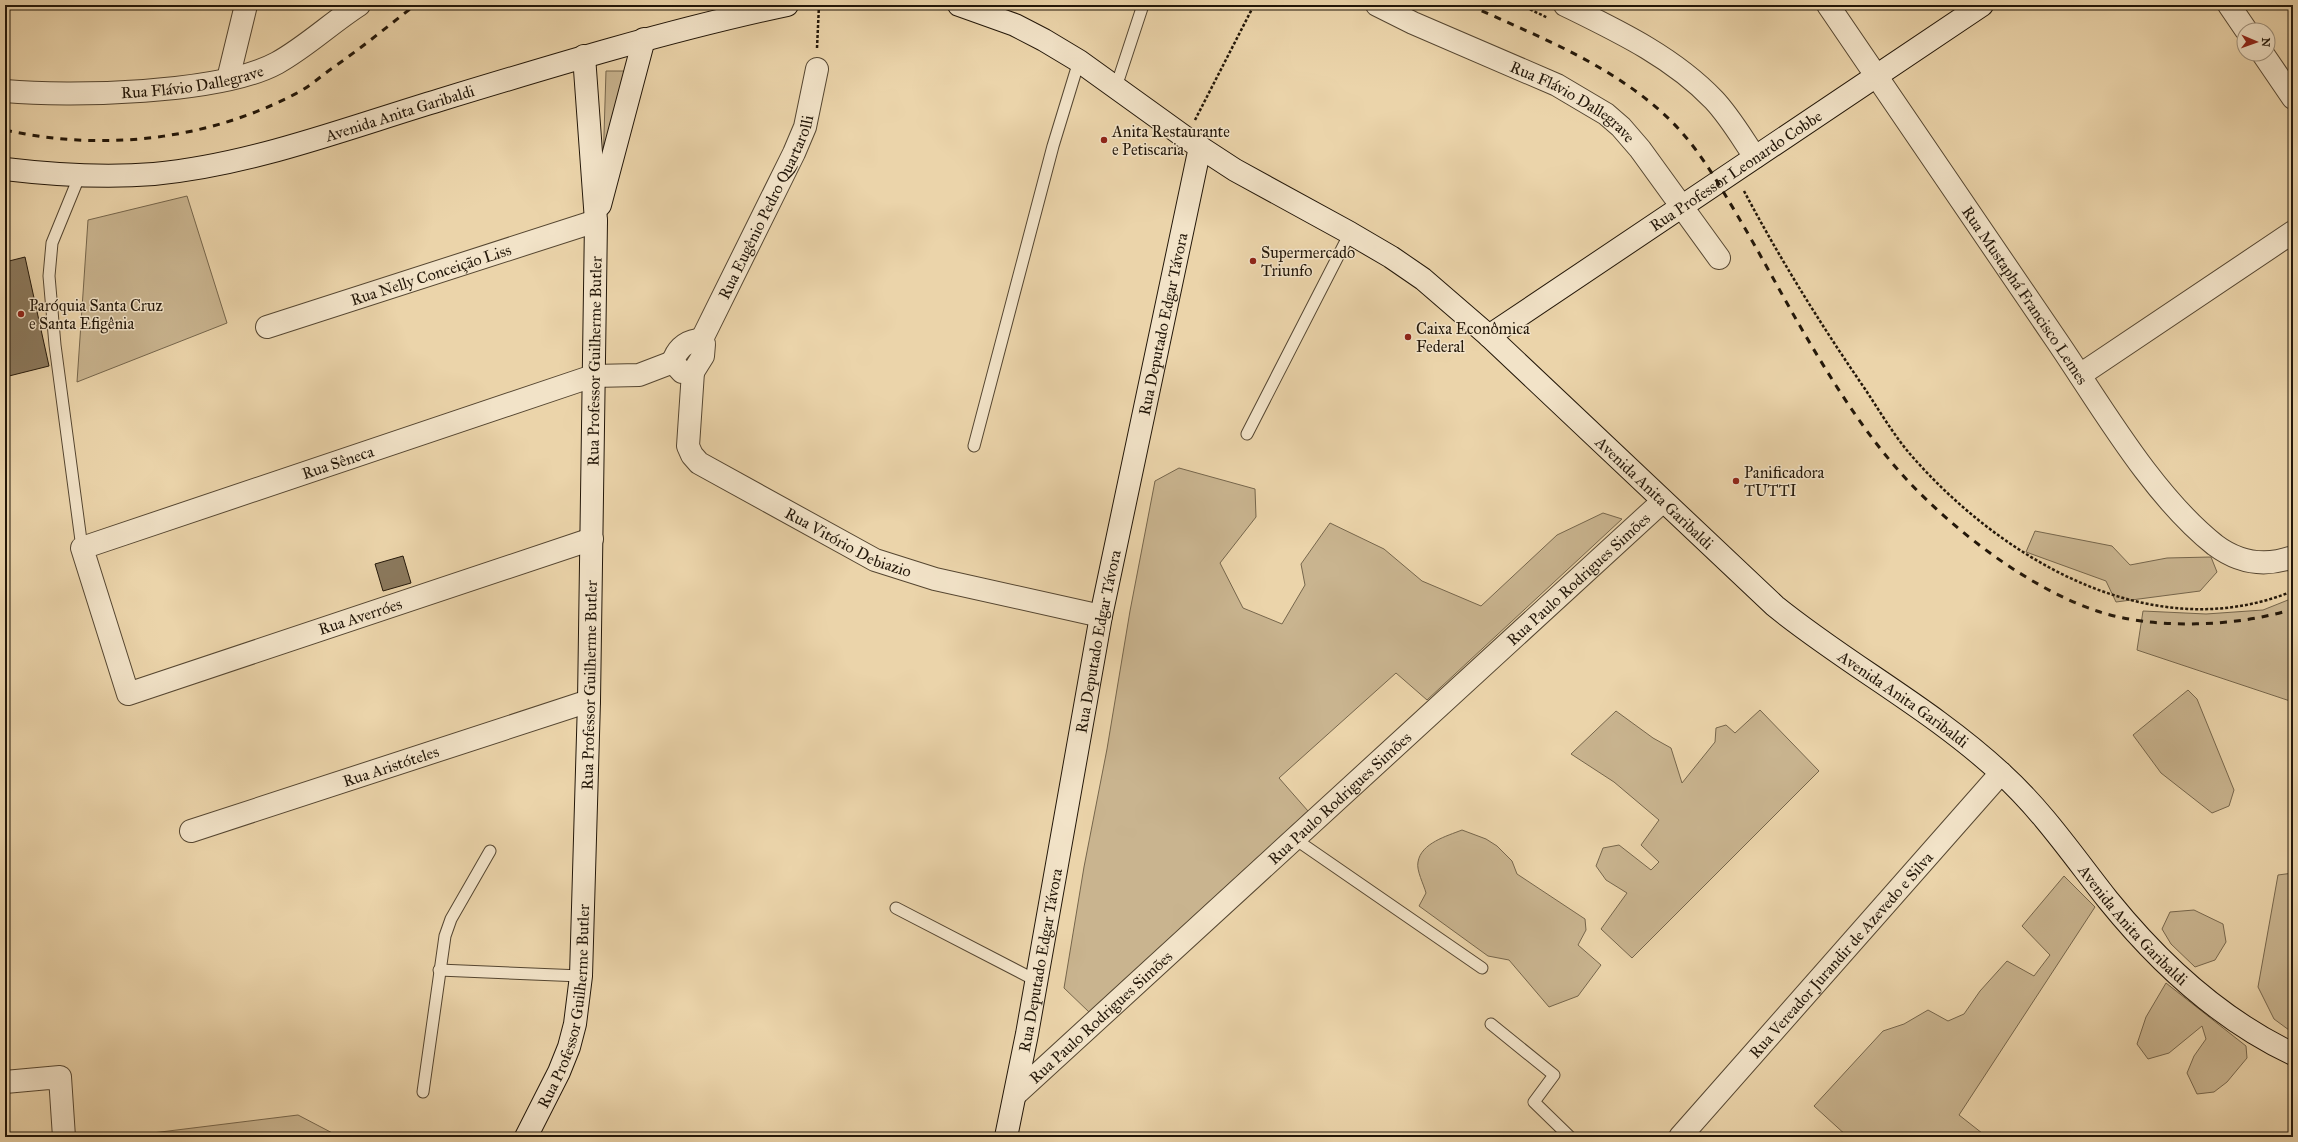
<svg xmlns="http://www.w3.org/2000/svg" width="2298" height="1142" viewBox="0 0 2298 1142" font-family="'IM FELL Great Primer',serif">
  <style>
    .green { fill: #c9b48f; stroke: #76664c }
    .building { fill: #8b795d; stroke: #231709 }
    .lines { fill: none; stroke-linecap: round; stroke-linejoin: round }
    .lane-casing { stroke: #554631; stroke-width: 13 }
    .street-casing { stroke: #554631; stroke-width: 24 }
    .secondary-casing { stroke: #231709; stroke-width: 24 }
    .path { stroke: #231709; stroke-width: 2.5; stroke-dasharray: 3 2; stroke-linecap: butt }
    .lane { stroke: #f2e3c8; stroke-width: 11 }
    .street { stroke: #f2e3c8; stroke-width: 22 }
    .secondary { stroke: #f2e3c8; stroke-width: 22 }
    .rail { stroke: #231709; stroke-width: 3; stroke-dasharray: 7 7; stroke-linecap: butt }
    .poi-dot { fill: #8f2418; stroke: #f2e3c8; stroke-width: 1.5 }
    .labels { text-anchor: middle; stroke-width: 3; stroke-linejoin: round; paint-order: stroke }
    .street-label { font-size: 16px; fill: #231709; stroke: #f2e3c8 }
    .poi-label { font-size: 16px; fill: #231709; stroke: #f2e3c8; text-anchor: start }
  </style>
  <rect width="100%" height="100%" fill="#ebd4aa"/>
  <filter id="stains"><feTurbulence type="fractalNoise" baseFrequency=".005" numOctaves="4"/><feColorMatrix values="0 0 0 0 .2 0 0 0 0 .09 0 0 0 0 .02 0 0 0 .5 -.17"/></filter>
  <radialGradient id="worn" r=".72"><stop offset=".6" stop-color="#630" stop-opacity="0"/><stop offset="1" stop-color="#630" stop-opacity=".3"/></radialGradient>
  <g class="green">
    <polygon points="606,71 628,71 603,166"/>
    <polygon points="187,196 227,323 77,382 88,220"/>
    <polygon points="1179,468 1255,489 1256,517 1220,563 1243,608 1282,624 1305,585 1301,564 1330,523 1384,549 1422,581 1481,606 1557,535 1603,513 1622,519 1427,700 1396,673 1279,778 1308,811 1089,1012 1064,988 1084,867 1107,749 1130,611 1155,481"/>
    <polygon points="2035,531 2112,546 2130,565 2167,558 2211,557 2217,572 2200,591 2116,602 2106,581 2026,552"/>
    <polygon points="2293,598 2293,702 2137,650 2143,611 2206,614 2263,610"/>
    <polygon points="2188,690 2197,699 2234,790 2229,806 2212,813 2161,773 2133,735"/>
    <polygon points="1760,710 1819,771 1632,958 1601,929 1627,893 1606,880 1596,866 1603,848 1619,845 1651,870 1659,862 1641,845 1659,820 1614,782 1571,754 1616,711 1653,738 1671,748 1682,783 1715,742 1716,728 1726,725 1735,733"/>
    <path d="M 1462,830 L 1486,839 L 1497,846 L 1512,861 L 1517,874 L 1585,919 L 1586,930 L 1578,945 L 1601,965 L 1578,996 L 1549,1007 L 1509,960 L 1488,956 L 1419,906 L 1426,893 C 1424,885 1416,870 1418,862 C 1421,843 1447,836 1462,830 Z"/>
    <polygon points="2293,873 2293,1033 2274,1019 2258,987 2278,875"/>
    <polygon points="2064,876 2095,907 1959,1115 1987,1137 1848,1137 1814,1106 1883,1031 1904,1024 1928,1010 1948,1021 1964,1014 1980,991 2007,961 2034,976 2050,955 2022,926"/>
    <polygon points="2194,910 2223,924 2226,942 2215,960 2195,967 2171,944 2162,929 2170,912"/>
    <polygon points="2166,983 2246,1046 2247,1058 2227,1082 2214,1092 2197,1094 2187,1073 2194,1056 2206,1039 2202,1026 2169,1053 2148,1059 2137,1044 2146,1017"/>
    <polygon points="298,1115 340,1137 120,1137"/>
  </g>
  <g class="building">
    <polygon points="25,257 49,366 5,377 5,262"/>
    <polygon points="403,556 411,583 383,591 375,564"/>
  </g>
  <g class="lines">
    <g class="lane-casing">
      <g id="lane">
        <polyline points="1116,87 1143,5"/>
        <polyline points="79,177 52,243 49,276 55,345 82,548"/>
        <polyline points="1247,434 1350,233"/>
        <polyline points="974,446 1053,146 1079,61"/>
        <polyline points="1295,839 1482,968"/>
        <polyline points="896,908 1037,981"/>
        <polyline points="439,970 581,976"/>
        <polyline points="1491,1024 1554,1075 1534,1102 1570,1137"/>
        <polyline points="423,1092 445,936 451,919 490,851"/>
      </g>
    </g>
    <g class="street-casing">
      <g id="street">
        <path id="s1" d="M 1377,5 L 1413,23 L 1557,85 L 1606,114 L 1621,127 L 1640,149 L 1719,258"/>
        <path d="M 1565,5 C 1618,31 1673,57 1714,100 C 1730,117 1742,138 1755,157"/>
        <path id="s2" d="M 1828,5 C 1904,117 1981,229 2057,341 C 2102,407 2152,495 2215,545 C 2239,563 2265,567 2293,557"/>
        <polyline points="2229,5 2246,30"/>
        <polyline points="2263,54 2293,98"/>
        <polyline points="228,79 246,5"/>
        <path id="s3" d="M 5,91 C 70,97 220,94 277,63 C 306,47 331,23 359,5"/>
        <path id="s4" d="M 267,327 L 596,221"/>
        <path d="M 697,340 L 704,344 L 703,356 L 693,372 L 682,372 L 673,362 C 676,351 684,342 697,340 Z"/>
        <path id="s5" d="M 701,341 L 794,153 L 805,127 L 817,69"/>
        <path id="s6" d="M 693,372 L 688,446 L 692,455 L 699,463 L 875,560 L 935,579 L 1101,616"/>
        <polyline points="2080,375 2293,232"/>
        <path id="s7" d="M 592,539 L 128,694 L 82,548 L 593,376 L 639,375 L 673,362"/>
        <path id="s8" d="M 191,831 L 589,701"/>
        <polyline points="5,1082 60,1077 64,1137"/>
        <path id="s9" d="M 1015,1095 L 1663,501"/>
        <path id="s10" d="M 1680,1137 L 2001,773"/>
      </g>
    </g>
    <g class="secondary-casing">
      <g id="secondary">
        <path id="s11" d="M 959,5 L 1015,25 L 1044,40 L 1079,61 L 1186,138 L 1235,170 L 1350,233 L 1391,257 L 1423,279 L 1489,336 L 1775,606 C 1848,665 1932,709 2001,773 C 2042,810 2074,857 2108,900 C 2159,963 2219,1019 2293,1054"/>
        <path id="s12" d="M 5,169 C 55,175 104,178 154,174 C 251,165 347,128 440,100 C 555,65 670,30 787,5"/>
        <polyline points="600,205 644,39"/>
        <path id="s13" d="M 1489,336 L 1982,5"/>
        <path id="s14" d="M 526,1137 L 559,1072 L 569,1047 L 575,1024 L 581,976 L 589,701 L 596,221 L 584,56"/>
        <path id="s15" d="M 1006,1137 L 1027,1034 L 1101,616 L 1200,147"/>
      </g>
    </g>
    <g class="path">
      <polyline points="1521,5 1548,18"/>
      <polyline points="817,48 819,5"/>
      <polyline points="1195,120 1254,5"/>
      <path d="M 1744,191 C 1780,259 1821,325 1865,389 C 1879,410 1893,434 1910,454 C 2001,559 2152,649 2293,591"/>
    </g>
    <use href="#lane" class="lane"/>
    <use href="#street" class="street"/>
    <use href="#secondary" class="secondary"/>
    <g class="rail">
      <path d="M 1469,5 C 1539,37 1613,65 1669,119 C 1694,143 1713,174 1730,203 C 1756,246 1779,290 1804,333 C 1834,384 1867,437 1908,481 C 1957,533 2029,588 2097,611 C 2153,630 2237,627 2293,609"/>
      <path d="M 5,130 C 104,152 209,140 299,92 C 310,86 320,77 331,69 C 360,49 387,27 415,5"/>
    </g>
  </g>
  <g class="poi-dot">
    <circle cx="1104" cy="140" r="4"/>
    <circle cx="1253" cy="261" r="4"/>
    <circle cx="21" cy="314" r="4"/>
    <circle cx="1408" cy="337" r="4"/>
    <circle cx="1736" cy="481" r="4"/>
  </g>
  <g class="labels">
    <g class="street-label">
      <text dy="6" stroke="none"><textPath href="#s3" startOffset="188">Rua Flávio Dallegrave</textPath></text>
      <text dy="6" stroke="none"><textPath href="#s1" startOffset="219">Rua Flávio Dallegrave</textPath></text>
      <text dy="6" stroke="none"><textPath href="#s12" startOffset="403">Avenida Anita Garibaldi</textPath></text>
      <text dy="6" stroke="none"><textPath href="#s13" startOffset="297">Rua Professor Leonardo Cobbe</textPath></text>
      <text dy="6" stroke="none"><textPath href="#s5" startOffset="149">Rua Eugênio Pedro Quartarolli</textPath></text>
      <text dy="6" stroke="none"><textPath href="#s4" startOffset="172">Rua Nelly Conceição Liss</textPath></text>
      <text dy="6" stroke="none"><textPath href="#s2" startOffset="351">Rua Mustaphá Francisco Lemes</textPath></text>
      <text dy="6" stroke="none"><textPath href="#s15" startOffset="828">Rua Deputado Edgar Távora</textPath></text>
      <text dy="6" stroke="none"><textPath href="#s14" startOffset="787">Rua Professor Guilherme Butler</textPath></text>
      <text dy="6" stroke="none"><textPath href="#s7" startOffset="912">Rua Sêneca</textPath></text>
      <text dy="6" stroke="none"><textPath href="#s11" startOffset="856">Avenida Anita Garibaldi</textPath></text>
      <text dy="6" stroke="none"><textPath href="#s6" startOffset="264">Rua Vitório Debiazio</textPath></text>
      <text dy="6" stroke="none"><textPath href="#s9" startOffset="764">Rua Paulo Rodrigues Simões</textPath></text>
      <text transform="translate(360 616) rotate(-18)" y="6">Rua Averróes</text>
      <text dy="6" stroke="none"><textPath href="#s15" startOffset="504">Rua Deputado Edgar Távora</textPath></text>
      <text dy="6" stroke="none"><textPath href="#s14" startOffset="463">Rua Professor Guilherme Butler</textPath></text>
      <text dy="6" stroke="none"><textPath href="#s11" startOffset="1180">Avenida Anita Garibaldi</textPath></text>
      <text dy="6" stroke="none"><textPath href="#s8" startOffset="210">Rua Aristóteles</textPath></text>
      <text dy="6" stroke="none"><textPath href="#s9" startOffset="440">Rua Paulo Rodrigues Simões</textPath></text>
      <text dy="6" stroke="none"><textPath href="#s11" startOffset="1504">Avenida Anita Garibaldi</textPath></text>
      <text dy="6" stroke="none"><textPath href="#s10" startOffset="243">Rua Vereador Jurandir de Azevedo e Silva</textPath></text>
      <text dy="6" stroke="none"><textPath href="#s15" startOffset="180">Rua Deputado Edgar Távora</textPath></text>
      <text dy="6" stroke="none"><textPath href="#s14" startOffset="139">Rua Professor Guilherme Butler</textPath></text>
      <text dy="6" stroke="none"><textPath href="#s9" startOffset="116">Rua Paulo Rodrigues Simões</textPath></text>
    </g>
    <g class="poi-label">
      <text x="1112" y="137">Anita Restaurante<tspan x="1112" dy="18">e Petiscaria</tspan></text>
      <text x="1261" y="258">Supermercado<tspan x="1261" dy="18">Triunfo</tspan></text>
      <text x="29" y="311">Paróquia Santa Cruz<tspan x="29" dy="18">e Santa Efigênia</tspan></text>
      <text x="1416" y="334">Caixa Econômica<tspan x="1416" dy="18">Federal</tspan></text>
      <text x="1744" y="478">Panificadora<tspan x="1744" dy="18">TUTTI</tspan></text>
    </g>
  </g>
  <rect width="2298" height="1142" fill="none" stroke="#ebd4aa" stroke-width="20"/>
  <rect x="6" y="6" width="2286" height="1130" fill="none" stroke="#231709" stroke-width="2"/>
  <rect x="10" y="10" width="2278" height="1122" fill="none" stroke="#231709"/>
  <g transform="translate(2256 42) rotate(92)"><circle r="19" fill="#f2e3c8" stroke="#9f917c"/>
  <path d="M0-3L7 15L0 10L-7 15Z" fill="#8f2418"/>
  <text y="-6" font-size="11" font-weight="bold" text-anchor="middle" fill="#231709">N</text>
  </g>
  <rect width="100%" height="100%" filter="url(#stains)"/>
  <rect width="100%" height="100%" fill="url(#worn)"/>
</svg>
